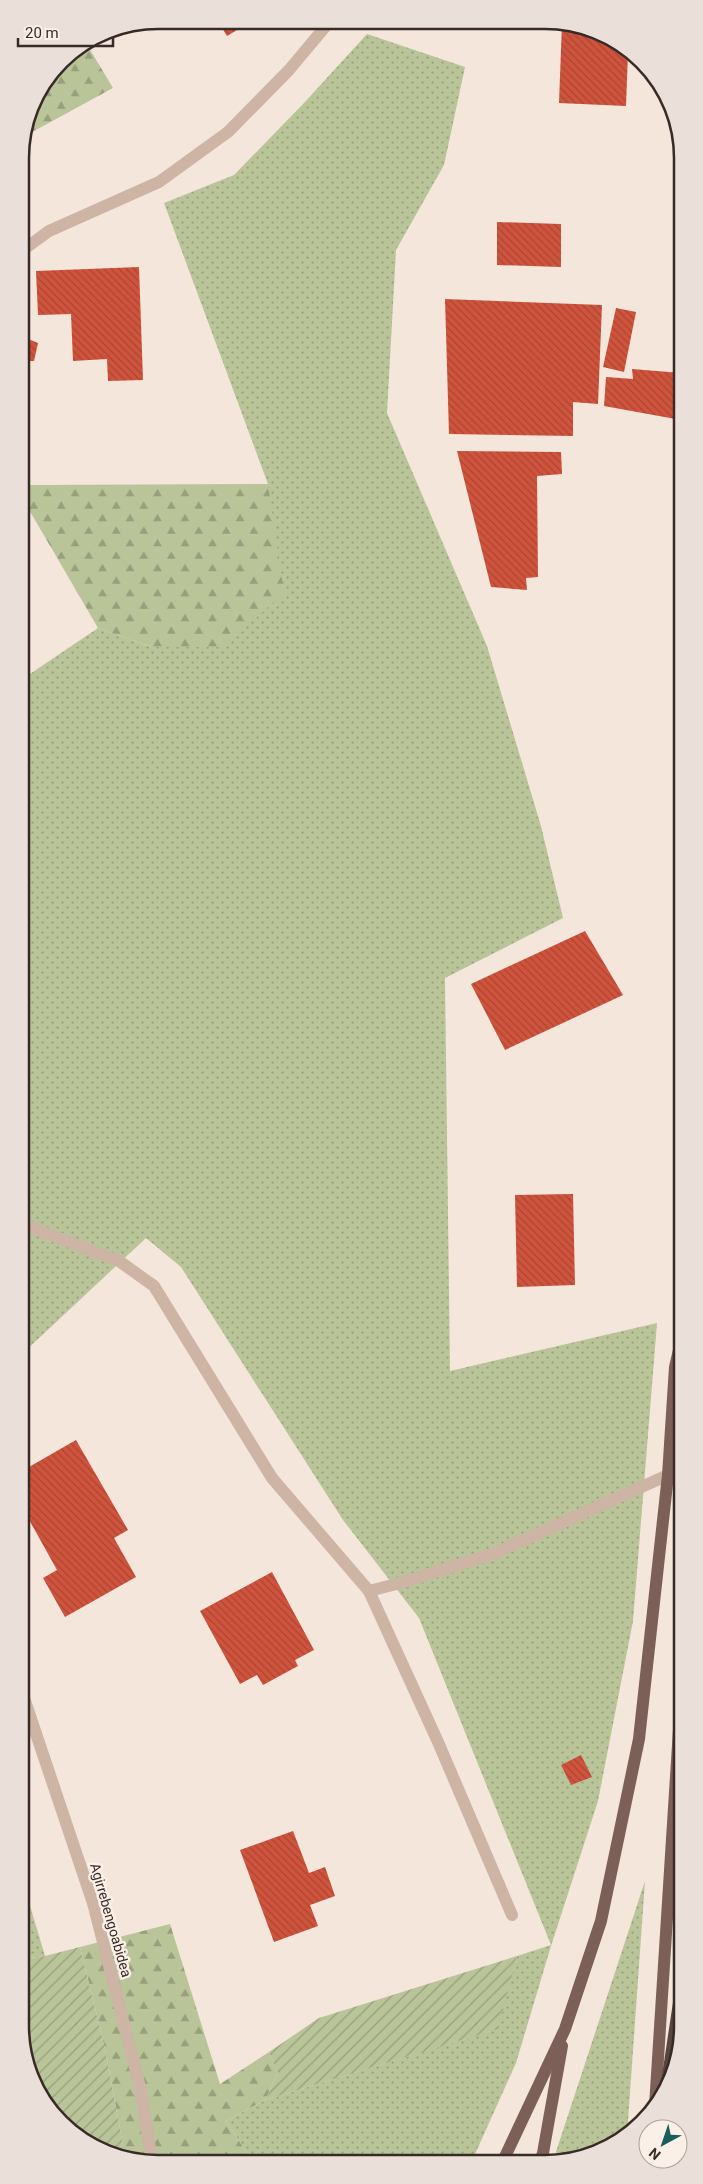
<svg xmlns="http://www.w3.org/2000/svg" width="703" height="2184" viewBox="0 0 703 2184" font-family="Roboto,sans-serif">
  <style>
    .grass { fill: url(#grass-dots) }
    .forest { fill: url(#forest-firs) }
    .garden { fill: url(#garden-furrows) }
    .building { fill: url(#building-back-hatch) }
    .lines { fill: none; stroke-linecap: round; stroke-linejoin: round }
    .minor { stroke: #cdb4a5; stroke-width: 12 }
    .major { stroke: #7c6057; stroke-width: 12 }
    .highway { stroke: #5a443e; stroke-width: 15 }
    .labels { text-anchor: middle; stroke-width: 5; stroke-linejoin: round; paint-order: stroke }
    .street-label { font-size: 14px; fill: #382b27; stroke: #fbf0e8 }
    .rim { fill: none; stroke: #382b27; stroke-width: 2.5 }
  </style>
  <defs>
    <pattern id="grass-dots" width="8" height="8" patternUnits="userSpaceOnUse" patternTransform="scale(1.25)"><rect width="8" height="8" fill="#b9c499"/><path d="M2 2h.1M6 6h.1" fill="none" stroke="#979f7d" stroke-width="1.8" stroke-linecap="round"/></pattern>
    <pattern id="forest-firs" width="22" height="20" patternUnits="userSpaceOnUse" patternTransform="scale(1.25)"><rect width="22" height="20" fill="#b9c499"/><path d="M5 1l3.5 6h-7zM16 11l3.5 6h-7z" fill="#979f7d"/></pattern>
    <pattern id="garden-furrows" width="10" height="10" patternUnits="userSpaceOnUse" patternTransform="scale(1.25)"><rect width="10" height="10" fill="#b9c499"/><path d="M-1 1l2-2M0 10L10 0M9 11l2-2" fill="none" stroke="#979f7d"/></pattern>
    <pattern id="building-back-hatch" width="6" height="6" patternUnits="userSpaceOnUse" patternTransform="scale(1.25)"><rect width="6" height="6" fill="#d0543d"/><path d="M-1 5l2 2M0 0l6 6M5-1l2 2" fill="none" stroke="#aa4633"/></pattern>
  </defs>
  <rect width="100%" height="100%" fill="#f4e6db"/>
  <g class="grass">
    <polygon points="367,34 465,67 444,165 396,250 387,413 487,646 541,826 563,918 445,978 450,1371 657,1323 633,1621 598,1801 551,1946 516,2063 472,2161 252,2161 226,2121 265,2100 497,2029 517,1956 551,1945 419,1618 343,1520 181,1267 146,1238 22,1354 21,680 98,628 152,647 268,484 164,203 234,175 304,103"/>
    <polygon points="22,1879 45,1956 22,1959"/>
    <path d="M 645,1881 L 627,2135 C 606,2152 580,2161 553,2161 Z"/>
  </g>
  <g class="forest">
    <polygon points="86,43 113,88 23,137 34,97 67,54"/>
    <polygon points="268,484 284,593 223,647 152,647 98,628 21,496 21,485"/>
    <polygon points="170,1924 220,2084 269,2052 278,2073 265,2100 226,2121 252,2161 131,2161 123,2157 123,2145 105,2049 80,1947"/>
  </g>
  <g class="garden">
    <polygon points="80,1947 105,2049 123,2145 123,2157 60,2123 23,2053 22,1959 45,1956"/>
    <polygon points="517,1956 498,2029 265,2100 278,2073 269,2052 319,2018"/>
  </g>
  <g class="building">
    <polygon points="217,20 252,21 227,36"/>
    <polygon points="562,23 572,23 628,52 626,106 559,103"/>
    <polygon points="497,222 561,224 561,267 497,265"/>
    <polygon points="139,267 143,380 108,381 107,359 73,361 71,314 38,315 36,271"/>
    <polygon points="445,299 602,305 598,404 573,402 573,436 449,434"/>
    <polygon points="616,308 636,312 624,372 603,367"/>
    <polygon points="21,336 38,343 34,361 21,361"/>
    <polygon points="632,369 681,373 681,420 604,406 606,377 633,379"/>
    <polygon points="457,451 561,452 562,474 537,476 538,577 526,578 527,590 491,587"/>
    <polygon points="585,931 623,995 505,1050 471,984"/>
    <polygon points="573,1194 575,1285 517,1287 515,1195"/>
    <polygon points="76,1440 128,1530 114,1538 136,1577 65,1617 43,1578 57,1570 22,1507 24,1489 22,1471"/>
    <polygon points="272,1572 314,1650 295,1660 298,1666 263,1685 257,1675 240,1684 200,1611"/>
    <polygon points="581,1755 592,1777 571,1785 561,1765"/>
    <polygon points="293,1831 309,1873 325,1867 335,1896 310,1905 318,1926 274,1942 240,1850"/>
  </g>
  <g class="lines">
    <g class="minor">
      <polyline points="20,255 23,250 49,231 159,182 228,132 289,70 330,21"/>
      <polyline points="22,1224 119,1261 154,1286 272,1478 369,1591 438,1742 512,1915"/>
      <polyline points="369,1591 404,1582 495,1553 668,1475"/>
      <polyline points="22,1692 93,1903 140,2087 152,2161"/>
    </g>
    <g class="major">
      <polyline points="655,2106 682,1682"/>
      <polyline points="503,2161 565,2029 601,1921 639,1739 668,1475 675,1367 682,1337"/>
      <polyline points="540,2161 543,2153 562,2046"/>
    </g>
    <polyline class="highway" points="668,2086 683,1986"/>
  </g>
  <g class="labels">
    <g class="street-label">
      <text transform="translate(111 1920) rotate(74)" y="5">Agirrebengoabidea</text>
    </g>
  </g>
  <path d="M0 0H703V2184H0ZM158 29H545A129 129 0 0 1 674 158V2026A129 129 0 0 1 545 2155H158A129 129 0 0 1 29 2026V158A129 129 0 0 1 158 29Z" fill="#ebe0d9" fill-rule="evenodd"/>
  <path class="rim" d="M158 29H545A129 129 0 0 1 674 158V2026A129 129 0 0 1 545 2155H158A129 129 0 0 1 29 2026V158A129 129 0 0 1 158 29Z"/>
  <g transform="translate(663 2144) rotate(220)"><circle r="24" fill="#fbf0e8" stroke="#ada19b"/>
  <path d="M0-4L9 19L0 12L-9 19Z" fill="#195d5c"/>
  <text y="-8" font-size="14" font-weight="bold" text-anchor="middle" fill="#382b27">N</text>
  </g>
  <path d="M18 38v8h95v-8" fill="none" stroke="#382b27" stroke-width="2.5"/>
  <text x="25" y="38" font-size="15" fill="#382b27" stroke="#fbf0e8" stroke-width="4" paint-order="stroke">20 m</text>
</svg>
